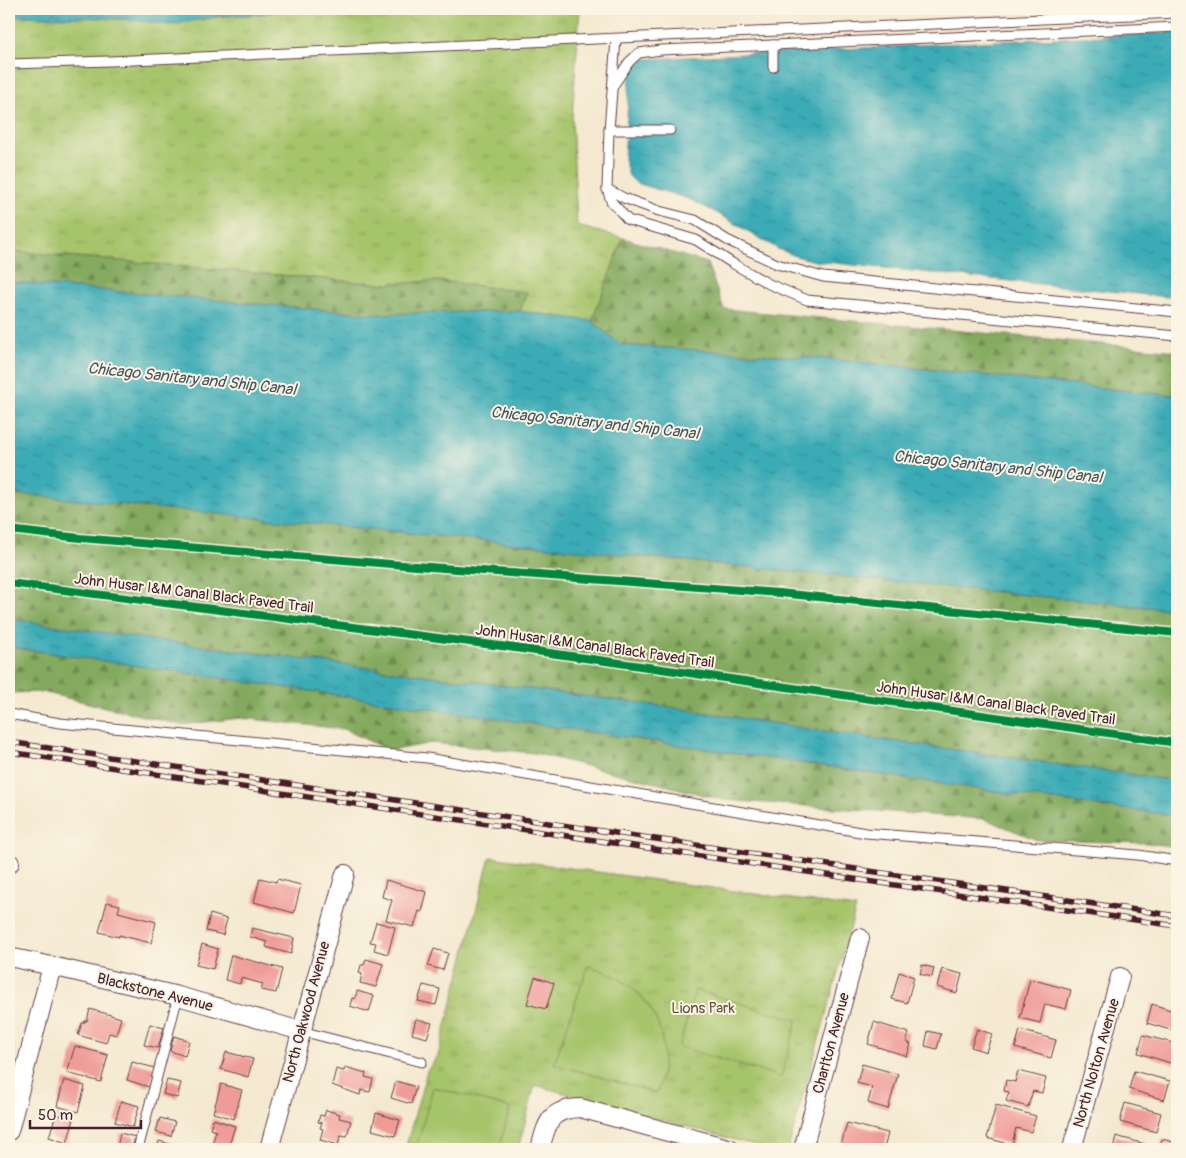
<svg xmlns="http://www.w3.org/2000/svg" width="1186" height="1158" viewBox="0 0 1186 1158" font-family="Pangolin,sans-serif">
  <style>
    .grass { fill: url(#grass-tufts); stroke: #78724b }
    .forest { fill: url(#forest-firs); stroke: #676445 }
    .pitch { fill: #a6c46b; stroke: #78724b }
    .water { fill: url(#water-ripples); stroke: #426570 }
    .building { fill: #ef9b97 }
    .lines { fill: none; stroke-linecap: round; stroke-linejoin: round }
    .service-casing { stroke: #643d44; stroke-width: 11 }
    .minor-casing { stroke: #643d44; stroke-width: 20 }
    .service { stroke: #fff; stroke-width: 9 }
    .minor { stroke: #fff; stroke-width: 18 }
    .rail-casing { stroke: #4a1f2b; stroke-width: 5.5 }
    .rail { stroke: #fcf5e5; stroke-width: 4; stroke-dasharray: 11; stroke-linecap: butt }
    .cycleway-casing { stroke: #fcf5e5; stroke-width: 11 }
    .cycleway { stroke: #00873e; stroke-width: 8 }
    .labels { text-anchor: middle; stroke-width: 4; stroke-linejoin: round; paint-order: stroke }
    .street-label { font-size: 15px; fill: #4a1f2b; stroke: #fcf5e5 }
    .park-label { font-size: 15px; fill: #66513e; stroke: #fcf5e5 }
    .water-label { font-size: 16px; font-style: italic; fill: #445763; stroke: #fcf5e5 }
  </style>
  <defs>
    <pattern id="grass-tufts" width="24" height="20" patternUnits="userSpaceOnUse" patternTransform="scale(1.25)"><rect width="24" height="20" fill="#a6c46b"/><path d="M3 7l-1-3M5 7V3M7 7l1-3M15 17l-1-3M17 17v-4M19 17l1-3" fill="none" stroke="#90a85d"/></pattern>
    <pattern id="forest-firs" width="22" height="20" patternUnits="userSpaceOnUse" patternTransform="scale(1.25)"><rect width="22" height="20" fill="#84aa5f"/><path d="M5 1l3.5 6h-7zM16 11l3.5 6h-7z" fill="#6e8a4f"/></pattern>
    <pattern id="water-ripples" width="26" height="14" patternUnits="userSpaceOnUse" patternTransform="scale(1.25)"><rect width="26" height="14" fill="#3aabb6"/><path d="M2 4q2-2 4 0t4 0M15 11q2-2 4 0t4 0" fill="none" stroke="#338b94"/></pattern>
  </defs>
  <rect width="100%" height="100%" fill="#fcf5e5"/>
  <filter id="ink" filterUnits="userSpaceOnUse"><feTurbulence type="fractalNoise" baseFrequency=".02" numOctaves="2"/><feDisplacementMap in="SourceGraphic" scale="10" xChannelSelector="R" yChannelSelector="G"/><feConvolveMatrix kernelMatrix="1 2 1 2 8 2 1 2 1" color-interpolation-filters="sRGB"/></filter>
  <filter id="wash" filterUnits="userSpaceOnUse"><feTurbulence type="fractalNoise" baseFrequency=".0096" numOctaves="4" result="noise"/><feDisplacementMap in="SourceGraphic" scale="20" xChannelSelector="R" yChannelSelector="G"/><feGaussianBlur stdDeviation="1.12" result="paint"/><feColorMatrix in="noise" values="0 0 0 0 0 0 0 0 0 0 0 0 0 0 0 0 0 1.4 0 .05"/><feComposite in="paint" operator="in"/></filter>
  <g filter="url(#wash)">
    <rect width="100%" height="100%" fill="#f4e9d0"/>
    <g class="grass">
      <polygon points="327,9 580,9 572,118 577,226 623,238 592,321 520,311 526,292 439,281 381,284 9,251 9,16 106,18 144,21 169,25 221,16 265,14 277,11 316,11"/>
      <polygon points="490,857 856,908 788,1149 768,1149 535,1085 518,1149 405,1149 427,1071 438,1056"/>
    </g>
    <g class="forest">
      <polygon points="623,238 707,263 724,309 1177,351 1177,396 821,358 621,345 592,321"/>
      <polygon points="9,251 381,284 439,281 527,292 520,311 371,314 9,282"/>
      <polygon points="9,493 1177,610 1177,781 842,734 669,707 162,641 9,619"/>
      <polygon points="9,647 1061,801 1177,816 1177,847 1148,843 1037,840 985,819 724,800 534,753 431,743 390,751 344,729 240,718 181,725 42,692 9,693"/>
    </g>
    <g class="pitch">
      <path d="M 588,966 C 649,982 677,1033 657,1093 L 554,1064 Z"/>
      <polygon points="695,990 797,1020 781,1077 679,1047"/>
      <polygon points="433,1087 510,1108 499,1149 416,1149"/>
    </g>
    <g class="water">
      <polygon points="9,9 327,9 316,11 277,11 265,14 221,16 169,25 144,21 106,18 9,16"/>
      <polygon points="1177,32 1177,298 815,261 796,256 778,249 717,213 689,199 636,183 629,176 624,159 630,73 634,65 645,59"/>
      <polygon points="9,282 371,314 520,311 592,321 621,345 821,358 1177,396 1177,610 9,493"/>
      <polygon points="9,619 162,641 669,707 842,734 1177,781 1177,816 1061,801 9,647"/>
    </g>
    <g id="blocks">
      <g class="building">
        <polygon points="260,878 276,882 277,879 301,885 294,913 254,902"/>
        <polygon points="386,880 427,892 422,912 419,911 414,927 386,920 392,900 382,897"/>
        <polygon points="107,902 120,905 118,912 156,922 151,943 119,935 119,937 99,932"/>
        <polygon points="210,914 227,919 223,935 206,931"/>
        <polygon points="376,922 395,927 388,954 374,950 376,943 370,942"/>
        <polygon points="252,928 294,938 291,954 266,947 267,942 250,937"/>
        <polygon points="202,944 218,949 213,969 196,965"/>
        <polygon points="434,949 448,953 443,970 428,966"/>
        <polygon points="231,955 282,969 276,993 261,990 263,984 241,978 240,984 225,980"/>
        <polygon points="366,959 383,964 376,987 360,983 362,974 359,973 361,965 364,965"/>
        <polygon points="922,965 934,968 932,977 920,974"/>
        <polygon points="942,969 962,974 957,993 937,987"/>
        <polygon points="899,972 914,977 907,1003 892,999"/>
        <polygon points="535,977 554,983 546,1009 527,1004"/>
        <polygon points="1030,979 1071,990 1066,1009 1045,1004 1040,1023 1020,1018"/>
        <polygon points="423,985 440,989 436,1005 418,1001"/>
        <polygon points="357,991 374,996 369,1012 350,1006 352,998 355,999"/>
        <polygon points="1152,1004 1177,1012 1177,1032 1147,1023"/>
        <polygon points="90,1009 121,1018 116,1035 109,1033 106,1043 78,1035 82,1023 84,1023 85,1021 87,1021"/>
        <polygon points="416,1019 432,1023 427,1038 412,1034"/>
        <polygon points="874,1022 909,1033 906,1042 911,1044 907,1056 868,1044"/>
        <polygon points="150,1024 164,1028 158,1048 144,1045"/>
        <polygon points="977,1029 992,1034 986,1052 971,1047"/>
        <polygon points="1020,1030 1056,1040 1051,1058 1015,1048"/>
        <polygon points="928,1031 941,1034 937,1049 925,1046"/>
        <polygon points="1143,1035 1177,1044 1177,1053 1174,1064 1138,1053"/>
        <polygon points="174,1036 189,1041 185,1056 170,1051"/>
        <polygon points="75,1046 108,1055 101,1082 67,1073"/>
        <polygon points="226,1052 253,1059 248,1077 221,1069"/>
        <polygon points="132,1062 155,1068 149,1087 127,1080"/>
        <polygon points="862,1064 898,1074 888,1109 868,1103 872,1087 857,1083"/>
        <polygon points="345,1067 366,1073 365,1077 373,1079 370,1092 361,1090 360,1095 332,1085 336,1069 344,1071"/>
        <polygon points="1018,1071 1046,1078 1042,1093 1033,1091 1028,1107 1006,1101 1009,1092 1004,1091 1006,1080 1015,1082"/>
        <polygon points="1134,1071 1170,1081 1164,1100 1129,1089"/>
        <polygon points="64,1080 85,1086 78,1112 57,1106"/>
        <polygon points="167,1080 181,1083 177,1098 163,1094"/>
        <polygon points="396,1081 416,1087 411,1104 391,1098"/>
        <polygon points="221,1084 242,1090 234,1119 213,1113"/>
        <polygon points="121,1101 139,1106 133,1127 115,1122"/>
        <polygon points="1125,1103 1161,1113 1156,1132 1120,1122"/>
        <polygon points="996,1105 1036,1116 1031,1132 1016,1128 1012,1145 987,1138"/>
        <polygon points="326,1110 340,1114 339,1118 351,1121 347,1136 341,1135 338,1145 320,1140 323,1129 320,1128 322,1123 318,1122 320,1115 324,1116"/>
        <polygon points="376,1113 400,1120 395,1136 372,1130"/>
        <polygon points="56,1114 74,1119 67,1143 49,1137"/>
        <polygon points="160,1118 175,1122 171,1136 156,1132"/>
        <polygon points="213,1119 235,1126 228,1149 216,1149 211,1148 216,1131 210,1129"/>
        <polygon points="847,1123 888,1133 884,1149 859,1149 841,1145"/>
        <polygon points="120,1133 135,1137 132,1149 124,1149 117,1148"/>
        <polygon points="1116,1136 1152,1146 1151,1149 1113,1149"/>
        <polygon points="1162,1139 1177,1143 1177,1149 1159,1149"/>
        <polygon points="159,1141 174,1145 173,1149 157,1149"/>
      </g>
    </g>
  </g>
  <g filter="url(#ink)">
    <use href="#blocks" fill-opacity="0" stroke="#643d44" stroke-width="1"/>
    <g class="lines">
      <g class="service-casing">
        <g id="service">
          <polyline points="616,39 609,130 607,189 611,201 628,220 696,240 732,263 769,284 807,300 1177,336"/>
          <polyline points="773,45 773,67"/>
          <polyline points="9,64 110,61 1177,13"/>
          <polyline points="613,86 629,62 639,53 661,50 1177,27"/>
          <polyline points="609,130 670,130"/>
          <polyline points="607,189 624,198 659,211 695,220 727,240 777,264 823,277 1177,312"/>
          <polyline points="9,714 60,723 427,758 866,833 1138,855 1177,861"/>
          <polyline points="301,1031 422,1062"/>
          <polyline points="138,1149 178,996"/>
        </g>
      </g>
      <g class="minor-casing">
        <g id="minor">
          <polyline points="9,864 10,863"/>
          <polyline points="9,957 52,966 178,996 301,1031"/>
          <polyline points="9,1131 52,966"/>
          <polyline points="269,1149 345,874"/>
          <path d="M 540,1149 C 547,1123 549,1109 580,1108 L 731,1149"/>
          <polyline points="803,1149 860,938"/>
          <polyline points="1072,1149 1120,977"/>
        </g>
      </g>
      <use href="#service" class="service"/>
      <use href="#minor" class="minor"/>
      <g class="rail-casing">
        <g id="rail">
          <polyline points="9,742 869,871 1177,916"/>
          <polyline points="9,752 867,881 1177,926"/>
        </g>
      </g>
      <use href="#rail" class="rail"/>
      <g class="cycleway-casing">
        <g id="cycleway">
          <polyline points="9,530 80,538 403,565 779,593 1177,633"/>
          <polyline points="9,583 501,646 1177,743"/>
        </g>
      </g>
      <use href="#cycleway" class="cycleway"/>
    </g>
  </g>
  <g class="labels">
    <g class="street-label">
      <text transform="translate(194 593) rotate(7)" y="5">John Husar I&amp;M Canal Black Paved Trail</text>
      <text transform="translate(595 646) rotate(8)" y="5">John Husar I&amp;M Canal Black Paved Trail</text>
      <text transform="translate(996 703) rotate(8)" y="5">John Husar I&amp;M Canal Black Paved Trail</text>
      <text transform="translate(155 992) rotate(14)" y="5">Blackstone Avenue</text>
      <text transform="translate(306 1012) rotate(-75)" y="5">North Oakwood Avenue</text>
      <text transform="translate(831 1043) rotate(-75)" y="5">Charlton Avenue</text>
      <text transform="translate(1096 1063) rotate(-74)" y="5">North Nolton Avenue</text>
    </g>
    <g class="park-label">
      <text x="703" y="1013">Lions Park</text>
    </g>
    <g class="water-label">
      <text transform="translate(192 378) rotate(6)" y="6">Chicago Sanitary and Ship Canal</text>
      <text transform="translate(595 422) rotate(6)" y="6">Chicago Sanitary and Ship Canal</text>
      <text transform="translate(998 466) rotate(6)" y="6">Chicago Sanitary and Ship Canal</text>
    </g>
  </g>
  <rect width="1186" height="1158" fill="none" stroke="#fcf5e5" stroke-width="30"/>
  <path d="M30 1120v8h111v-8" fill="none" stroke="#4a1f2b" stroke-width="2.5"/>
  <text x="38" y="1120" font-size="15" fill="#4a1f2b" stroke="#fcf5e5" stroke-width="4" paint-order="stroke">50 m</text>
</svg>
